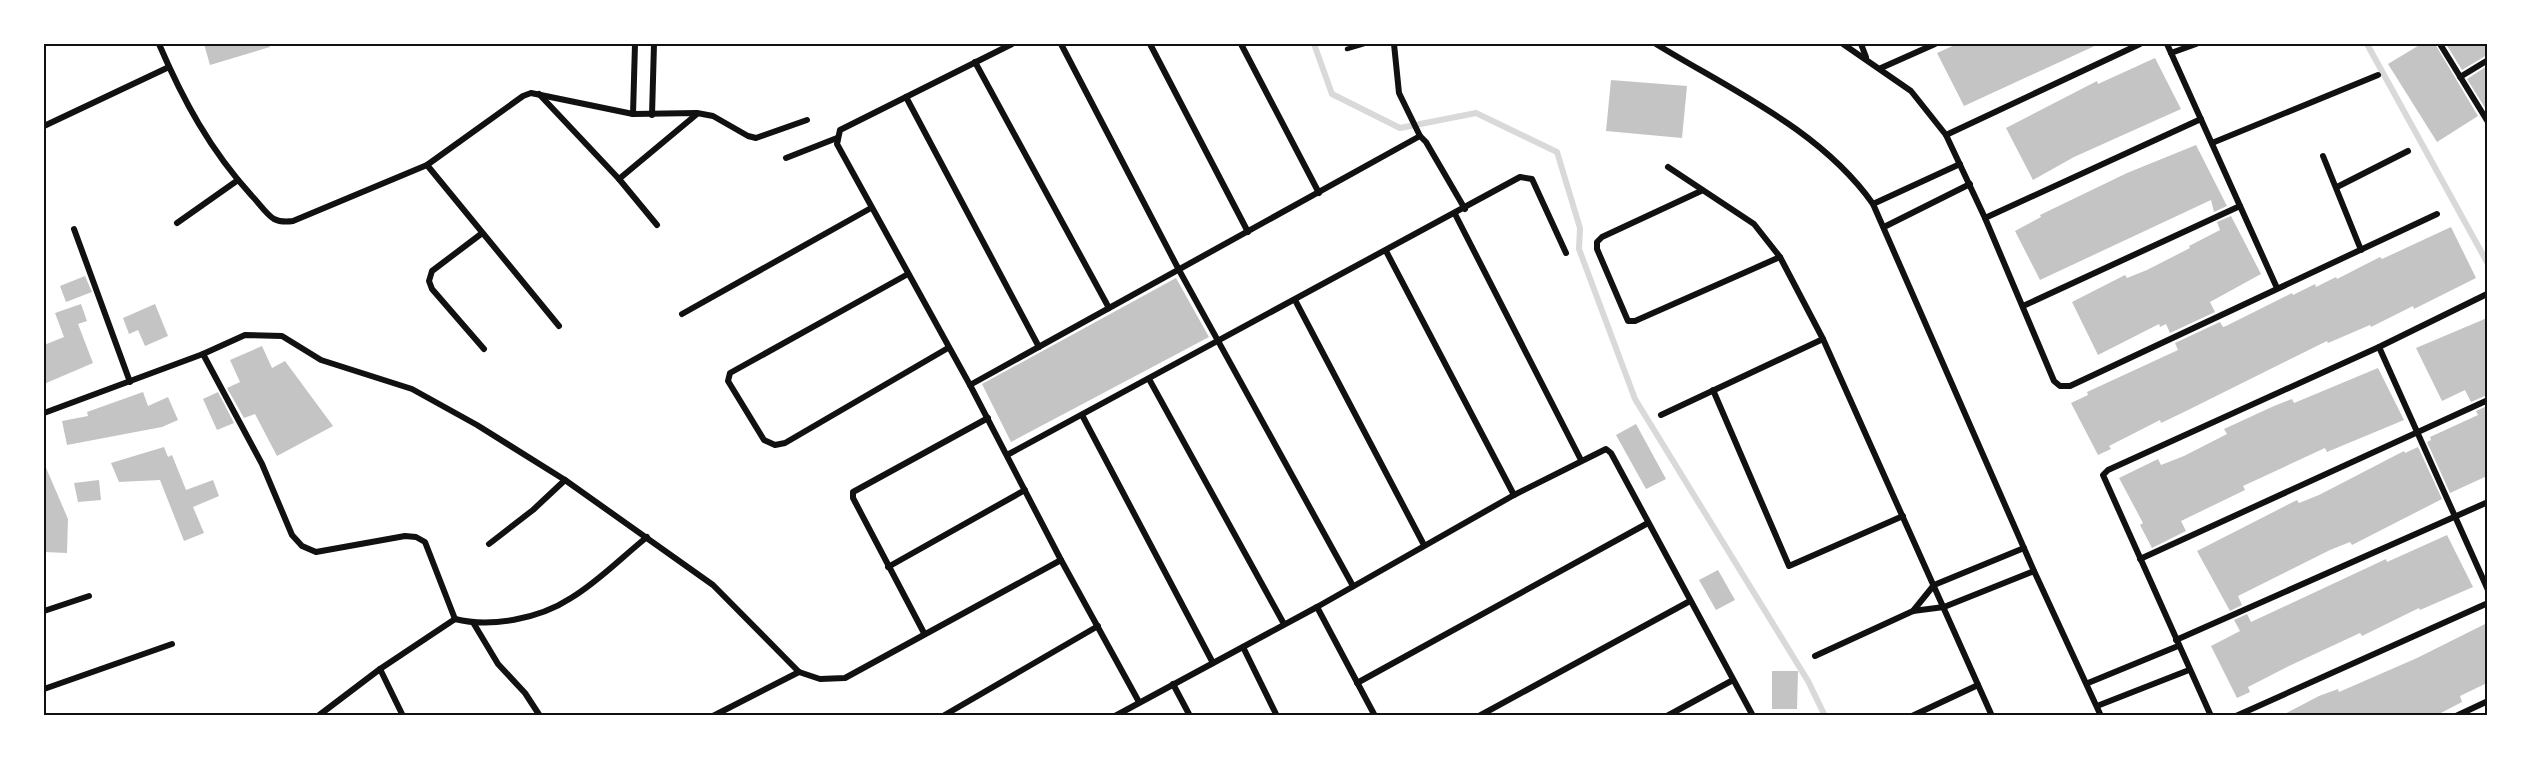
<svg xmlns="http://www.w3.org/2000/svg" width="2531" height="759" viewBox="0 0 2531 759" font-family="'IBM Plex Serif',serif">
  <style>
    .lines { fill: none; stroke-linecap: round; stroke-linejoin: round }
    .stream { stroke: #d9d9d9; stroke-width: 6 }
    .building { fill: #c4c4c4 }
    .service { stroke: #111; stroke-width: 4.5 }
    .minor { stroke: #111; stroke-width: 6 }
    .neatline { fill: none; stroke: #111; stroke-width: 2 }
  </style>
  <rect width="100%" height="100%" fill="#fff"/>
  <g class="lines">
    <g class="stream">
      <polyline points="1314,44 1332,94 1400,128 1476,113 1557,152 1580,228 1579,249 1635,399 1808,681 1825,716"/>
      <polyline points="2367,44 2488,264"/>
    </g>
  </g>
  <g class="building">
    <polygon points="204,44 269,44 270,47 210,65"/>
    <polygon points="1957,44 2099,44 1964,106 1937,53"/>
    <polygon points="2421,44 2435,44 2478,116 2437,142 2388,64"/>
    <polygon points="2446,44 2487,44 2487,55 2462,70"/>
    <polygon points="2155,58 2181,109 2074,157 2033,180 2006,128 2097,81 2098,84"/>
    <polygon points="2487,66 2487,111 2467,79"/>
    <polygon points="1611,80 1687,86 1682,138 1606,131"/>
    <polygon points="2196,145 2227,206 2214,212 2211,200 2040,280 2015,231 2041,217 2040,215 2127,173"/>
    <polygon points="2231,216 2261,274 2210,302 2215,312 2170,333 2166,324 2160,327 2159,324 2098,355 2072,302 2125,275 2127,278 2147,270 2190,248 2189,246 2220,230 2217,222"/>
    <polygon points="2451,227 2476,278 2414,309 2413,306 2371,327 2370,325 2328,343 2327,341 2182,413 2161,423 2160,420 2109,446 2111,449 2098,455 2071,403 2088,395 2087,392 2178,350 2175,343 2220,322 2223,327 2226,326 2292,293 2293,295 2315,284 2316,287 2336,277 2337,279 2380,257 2382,259"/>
    <polygon points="85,276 92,292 66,302 60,286"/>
    <polygon points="1176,278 1209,337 1011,442 982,384"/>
    <polygon points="81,304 87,321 78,324 93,363 44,384 44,345 64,337 55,313"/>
    <polygon points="155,304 168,336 145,346 138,330 129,334 123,318"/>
    <polygon points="2487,318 2487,395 2471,402 2465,390 2442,401 2416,348"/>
    <polygon points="262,346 272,368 285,361 333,426 277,456 255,414 244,418 227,388 240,382 230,360"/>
    <polygon points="2378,368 2404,420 2327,452 2325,448 2243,486 2245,490 2181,521 2186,531 2152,548 2140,525 2143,523 2119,478 2158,459 2161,465 2184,456 2227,434 2224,429 2274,406 2292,399 2294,403"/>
    <polygon points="143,392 148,406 168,397 178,420 162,427 67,445 62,421 88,416 87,412"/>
    <polygon points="218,392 234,423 217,430 203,399"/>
    <polygon points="2487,406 2487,476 2450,493 2427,442 2431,440 2430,437 2478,415 2476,411"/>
    <polygon points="1636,424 1666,479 1646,489 1616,435"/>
    <polygon points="164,447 168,457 172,455 186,490 213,480 219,496 193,507 204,533 184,541 160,480 119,482 111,463"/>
    <polygon points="2418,447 2442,499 2352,545 2350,542 2330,550 2238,596 2242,605 2230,611 2197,551 2297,500 2299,503 2319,495 2404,451 2405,453"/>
    <polygon points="44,463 68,519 67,553 44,552"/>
    <polygon points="99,480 101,500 78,502 74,483"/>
    <polygon points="2447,535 2473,587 2420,610 2419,608 2362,636 2360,633 2289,666 2248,687 2250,692 2237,698 2211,646 2240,631 2234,620 2247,614 2251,622 2386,559 2387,562"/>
    <polygon points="1718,570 1735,600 1716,610 1699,580"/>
    <polygon points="2487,623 2487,683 2460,696 2462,702 2435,716 2281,716 2319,696 2338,689 2339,692 2417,658"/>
    <polygon points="1772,671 1798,671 1797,709 1772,709"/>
  </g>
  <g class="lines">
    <polyline class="service" points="1347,49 1364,44"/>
    <g class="minor">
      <path d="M 159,44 C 183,100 210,150 252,196 C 259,203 266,214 274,219 C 280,222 286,222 293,221 L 427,165 L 523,96 L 531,93 L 633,114 L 697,113 L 713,116 L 748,136 L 756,138 L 807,120"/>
      <polyline points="1012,44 840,130 837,144 970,385 1061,560 1139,702"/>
      <polyline points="1061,44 1179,270 1353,586"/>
      <polyline points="1150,44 1248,232"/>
      <polyline points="1241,44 1319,193"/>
      <polyline points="1394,44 1399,93 1420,136"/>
      <path d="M 1656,44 C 1731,90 1821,130 1873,204 L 2034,571 L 2101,716"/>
      <polyline points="1843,44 1911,91 1946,135 1985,218 2054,381 2060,386 2070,386 2437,214"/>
      <polyline points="1861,44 1866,57"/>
      <polyline points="2167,44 2277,288"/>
      <polyline points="2440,44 2488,122"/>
      <polyline points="2171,53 2196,44"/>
      <polyline points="975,62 1109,308"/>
      <polyline points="1881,68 1935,44"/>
      <polyline points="2460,77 2488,60"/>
      <polyline points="539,94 619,179 657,225"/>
      <polyline points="906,97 1039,347"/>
      <polyline points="633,114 635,44"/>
      <polyline points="652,115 654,44"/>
      <polyline points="44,126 169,67"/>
      <polyline points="1946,135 2140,44"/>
      <polyline points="2212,143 2378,75"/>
      <polyline points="2323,156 2361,250"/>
      <polyline points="786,158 837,138"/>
      <polyline points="427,165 559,326"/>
      <polyline points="1668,167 1754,224 1780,257 1823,339 1992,716"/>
      <polyline points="619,179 697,114"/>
      <polyline points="2337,187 2408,151"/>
      <polyline points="1701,191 1602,237 1597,242 1597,249 1628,321 1635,321 1780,257"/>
      <polyline points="1873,204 1960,164"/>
      <polyline points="1455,214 1581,460"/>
      <polyline points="1985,218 2201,119"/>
      <polyline points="177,223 238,180"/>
      <polyline points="1884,227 1970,184"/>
      <polyline points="74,229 130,382"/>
      <polyline points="481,234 432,271 429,281 432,289 484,349"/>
      <polyline points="1386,251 1514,495"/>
      <polyline points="908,274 730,373 728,381 764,440 775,445 785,443 948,348"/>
      <polyline points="1295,300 1424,545"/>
      <polyline points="2023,306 2240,206"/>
      <polyline points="682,314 871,208"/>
      <polyline points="2379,347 2488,590"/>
      <polyline points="203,354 262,464 292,535 302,546 316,552 405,536 416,537 425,542 455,619"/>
      <polyline points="1149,379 1284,624"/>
      <polyline points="970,385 1420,136 1426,142 1465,209"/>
      <polyline points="1713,390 1789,566 1903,516"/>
      <polyline points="44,413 203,354 245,335 282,336 321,360 412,389 477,425 565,480 713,585 799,672 820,679 845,678 1061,560"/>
      <polyline points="1082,415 1213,663"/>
      <polyline points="1661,415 1823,339"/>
      <polyline points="1007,455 1520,177 1532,179 1566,253"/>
      <polyline points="489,544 533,510 565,480"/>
      <polyline points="2140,559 2488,400"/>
      <polyline points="888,567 1025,490"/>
      <polyline points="1317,607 1375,716"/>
      <polyline points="44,611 89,596"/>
      <polyline points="1913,611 1934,585 2024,548"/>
      <polyline points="474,624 498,664 525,693 540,716"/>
      <polyline points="924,633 853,498 853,492 988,418"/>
      <polyline points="2176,640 2488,502"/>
      <polyline points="1243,647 1277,716"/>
      <polyline points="1815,656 1913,611 1944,607 2034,571"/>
      <polyline points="380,669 403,716"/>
      <polyline points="1357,683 1648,523"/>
      <polyline points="2088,683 2178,646"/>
      <polyline points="1173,684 1190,716"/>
      <polyline points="44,689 172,644"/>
      <polyline points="2097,706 2189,670"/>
      <path d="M 318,716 L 380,669 L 455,619 C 490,628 539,619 571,598 C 598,582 622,557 647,537"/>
      <polyline points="713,716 799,672"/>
      <polyline points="943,716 1098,626"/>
      <polyline points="1115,716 1317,607 1514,495 1606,449 1611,453 1753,716"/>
      <polyline points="1479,716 1690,601"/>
      <polyline points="1667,716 1733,680"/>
      <polyline points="1912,716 1978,685"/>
      <polyline points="2211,716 2103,475 2108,470 2379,347 2487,294"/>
      <polyline points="2236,716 2488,603"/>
      <polyline points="2456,716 2488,701"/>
    </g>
  </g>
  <rect width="2531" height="759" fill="none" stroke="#ffffff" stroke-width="90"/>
  <rect x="45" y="45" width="2441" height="669" class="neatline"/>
</svg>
